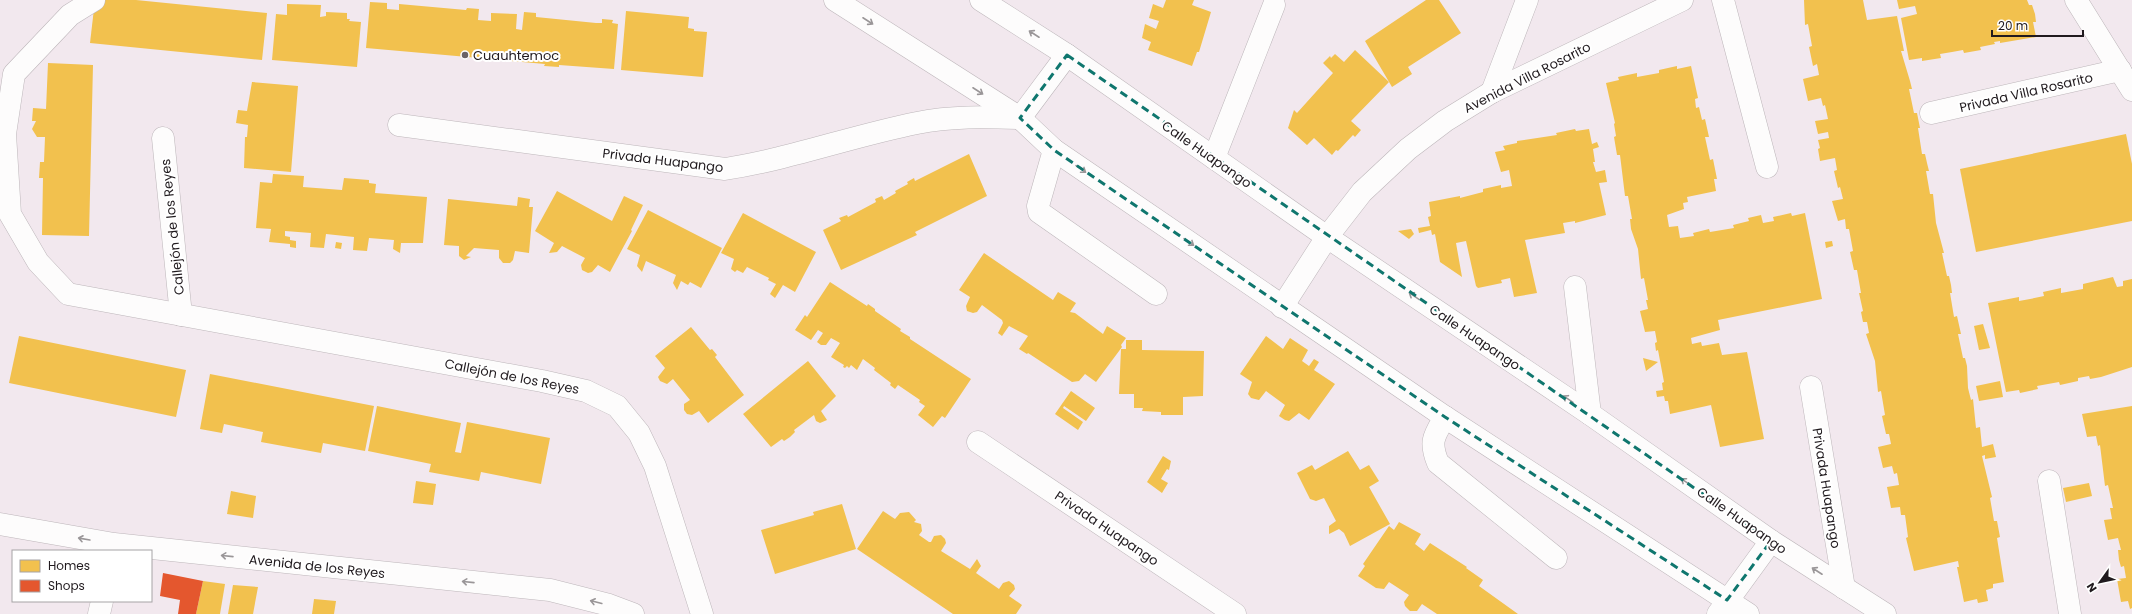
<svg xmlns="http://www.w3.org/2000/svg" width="2132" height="614" viewBox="0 0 2132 614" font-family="Poppins,sans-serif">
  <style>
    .homes { fill: #f2c14e }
    .shops { fill: #e4572e }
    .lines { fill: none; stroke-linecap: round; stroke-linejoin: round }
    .street-casing { stroke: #bdb6ba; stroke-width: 23 }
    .secondary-casing { stroke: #bdb6ba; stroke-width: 23 }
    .street { stroke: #fdfcfc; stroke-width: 22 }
    .secondary { stroke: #fdfcfc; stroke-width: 22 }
    .oneway { stroke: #9a9698 }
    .marked { fill: none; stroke: #0f766e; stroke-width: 3; stroke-dasharray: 8 5; stroke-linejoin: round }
    .poi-dot { fill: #6a6267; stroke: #fff; stroke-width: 1.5 }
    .labels { text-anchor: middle; stroke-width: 4; stroke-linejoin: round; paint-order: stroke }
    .poi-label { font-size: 13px; fill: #201a1e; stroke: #fff; text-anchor: start }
    .street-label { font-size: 13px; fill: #201a1e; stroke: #fff }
  </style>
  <rect width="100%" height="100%" fill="#f2e8ee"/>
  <g class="homes">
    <polygon points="95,0 136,0 267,13 262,60 90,43"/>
    <polygon points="1166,0 1194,0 1192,5 1211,12 1199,52 1197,52 1192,66 1148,50 1151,42 1142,38 1145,24 1156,29 1159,21 1149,18 1153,4 1163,8"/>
    <polygon points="1426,0 1439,0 1461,33 1408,67 1412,74 1392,87 1365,41"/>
    <polygon points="1804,0 1863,0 1867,20 1897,16 1904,51 1901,51 1910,81 1912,89 1909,89 1914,113 1917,113 1920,128 1918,128 1922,154 1925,154 1927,163 1929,171 1926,171 1930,194 1933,194 1936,223 1944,253 1942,253 1947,276 1949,276 1951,285 1952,293 1950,293 1954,317 1957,316 1961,334 1958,334 1963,358 1965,358 1967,366 1968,388 1971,400 1973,399 1976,428 1980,427 1982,447 1993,444 1996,457 1985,459 1985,455 1982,456 1992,497 1990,498 1994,521 1997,521 2000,537 1997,538 2004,582 1993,584 1993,588 1986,590 1988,601 1978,603 1977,599 1964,602 1957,567 1959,567 1958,561 1914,571 1906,538 1908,537 1905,515 1901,515 1900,507 1891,508 1887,487 1899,485 1897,473 1894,474 1892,466 1883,468 1878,447 1891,444 1889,434 1886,434 1882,416 1885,415 1881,391 1878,392 1875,361 1866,334 1869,333 1867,322 1863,322 1861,312 1863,311 1859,293 1861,293 1857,270 1854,270 1850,252 1853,251 1849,229 1846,229 1845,219 1838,221 1832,201 1843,199 1840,187 1838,188 1834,171 1837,170 1835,158 1820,161 1818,149 1820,148 1818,140 1829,138 1828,132 1818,134 1815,121 1828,119 1825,105 1823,106 1821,98 1808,101 1803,79 1819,75 1817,64 1813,66 1809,47 1812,46 1808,24 1805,25"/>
    <polygon points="1897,0 2027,0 2029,5 2032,5 2035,14 2036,22 2033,22 2036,37 2000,43 2000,41 1994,42 1995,44 1980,47 1981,50 1964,53 1963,50 1952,52 1940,54 1941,58 1922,61 1922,58 1909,60 1901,18 1917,14 1915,6 1899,9"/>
    <polygon points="370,2 387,3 387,9 399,10 399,4 466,10 467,8 479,9 478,20 491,21 491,13 517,14 516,29 522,30 524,12 536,13 536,17 596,23 602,23 602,19 613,20 612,23 618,24 614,69 559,65 559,67 544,66 545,64 366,48"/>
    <polygon points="287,4 321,5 320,17 326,16 326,12 347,13 347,19 350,19 349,21 361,22 357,67 272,60 276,14 287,15"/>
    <polygon points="626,11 689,17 688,28 694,29 694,31 707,32 703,77 621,70"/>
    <polygon points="1355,50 1389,82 1351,121 1361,130 1355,137 1353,135 1338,151 1336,150 1332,155 1314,138 1307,145 1288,128 1294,110 1297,113 1333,73 1323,63 1330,56 1331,58 1335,54 1344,62"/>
    <polygon points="48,63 93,65 89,236 42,235 43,178 39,178 40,162 44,162 45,137 37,137 32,129 36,121 32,121 33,108 46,109"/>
    <polygon points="1677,66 1677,69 1691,66 1698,98 1695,99 1696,108 1699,107 1702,120 1705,119 1709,137 1705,137 1710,160 1713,159 1717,179 1714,179 1716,191 1687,197 1688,202 1683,203 1684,209 1667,215 1669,227 1678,226 1680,238 1694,236 1693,233 1709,229 1710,232 1734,228 1733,225 1749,221 1748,218 1761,215 1763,223 1774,221 1773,217 1791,213 1792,216 1805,213 1822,299 1718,320 1720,330 1691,338 1692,344 1701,342 1702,346 1719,343 1722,355 1747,352 1764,439 1720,447 1711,405 1670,414 1668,401 1665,401 1664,396 1657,397 1656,391 1663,390 1662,383 1664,382 1658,350 1656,351 1655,343 1657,342 1655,331 1645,332 1640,311 1648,309 1646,300 1648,300 1644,278 1641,279 1638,249 1631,229 1630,219 1632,219 1628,196 1625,196 1620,155 1617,155 1614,137 1616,136 1614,124 1615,123 1606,83 1619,80 1618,77 1637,73 1637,77 1659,73 1659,70"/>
    <polygon points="252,82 298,86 291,172 244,168 245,137 247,137 248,125 236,123 238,110 247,111"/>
    <polygon points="1575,129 1576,131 1589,129 1592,144 1597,142 1599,147 1593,149 1595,162 1593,162 1596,172 1605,170 1607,182 1599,183 1606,215 1575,223 1575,221 1563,223 1565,233 1525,240 1537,293 1514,297 1510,278 1501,280 1502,283 1478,288 1476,286 1466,241 1456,243 1462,277 1440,262 1435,234 1432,235 1431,230 1419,233 1418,228 1430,226 1428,217 1431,216 1429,202 1460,196 1460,198 1483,192 1483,189 1501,185 1501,188 1512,186 1509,170 1501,172 1495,152 1505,150 1503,146 1517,143 1517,141 1557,135 1556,133"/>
    <polygon points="2126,134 2132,164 2132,221 1976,252 1960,169"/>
    <polygon points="969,154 987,196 915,232 917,235 841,270 823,230 841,221 839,218 847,215 848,217 876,202 875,199 882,196 884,200 896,193 895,191 908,184 907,182 914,178 915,181"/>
    <polygon points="273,174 304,176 303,187 342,190 344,178 369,180 369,183 376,184 375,193 427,197 423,243 401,243 400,253 393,249 394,240 369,238 367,251 353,250 354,237 326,234 324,248 310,247 311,233 285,231 285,236 290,237 290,240 296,241 296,248 290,247 290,244 269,242 271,229 256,228 260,182 272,183"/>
    <polygon points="557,191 612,221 624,196 643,205 631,230 632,231 610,272 598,265 592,272 588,273 582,270 581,265 585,258 562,246 557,252 549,253 554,243 535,231"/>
    <polygon points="518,197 530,199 529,207 533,207 529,253 515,251 513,260 510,263 503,263 499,258 499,250 474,248 466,256 471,257 464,260 459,256 459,246 444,245 448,199 517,206"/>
    <polygon points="648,210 722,248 701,288 690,282 688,285 681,281 677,290 673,283 676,275 646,261 642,272 637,266 640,255 627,249"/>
    <polygon points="743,213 816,252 795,292 783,285 775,298 770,294 776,284 768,280 769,278 747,267 743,273 737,270 735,272 731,269 734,259 721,253"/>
    <polygon points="1411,229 1414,234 1409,239 1398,231"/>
    <polygon points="1832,241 1833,246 1826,248 1825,242"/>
    <polygon points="336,242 342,243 341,249 335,248"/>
    <polygon points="984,253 1053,300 1058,292 1076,303 1070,312 1075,313 1103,334 1107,326 1126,338 1121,345 1122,347 1096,382 1085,374 1079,381 1072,382 1028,353 1027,354 1019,349 1028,336 1009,326 1002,336 998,333 1003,323 1002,320 982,305 977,312 973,313 967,311 966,306 970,297 959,290"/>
    <polygon points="2113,277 2117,287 2123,286 2123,281 2132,279 2132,367 2101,377 2090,379 2089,376 2078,378 2078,381 2060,385 2059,382 2037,386 2038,389 2020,393 2019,390 2006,392 1988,303 2019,297 2019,301 2030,299 2044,296 2043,292 2061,288 2061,293 2083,289 2083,284"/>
    <polygon points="830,282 867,306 868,304 875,309 875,311 901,329 900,331 910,337 910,339 971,379 945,418 942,416 933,427 918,415 925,406 919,402 920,400 898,385 895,389 890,385 891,383 874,370 875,368 863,359 857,370 851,365 849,368 847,366 845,368 843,367 844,365 831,357 840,343 831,338 826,345 821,345 817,342 823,333 818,330 811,340 795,330 805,315 807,317"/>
    <polygon points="1983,324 1990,348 1979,350 1974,326"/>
    <polygon points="691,327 710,350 712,349 717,355 715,357 744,395 708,423 699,411 692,415 687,414 684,410 684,404 690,400 673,379 667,384 660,381 658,377 665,368 655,356"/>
    <polygon points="19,336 186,370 176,417 9,383"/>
    <polygon points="1266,336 1283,349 1290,338 1308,350 1302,361 1309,366 1314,359 1319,362 1314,370 1335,384 1309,420 1299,413 1289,421 1285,420 1279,416 1285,405 1266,391 1259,400 1251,398 1248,394 1252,382 1240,374"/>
    <polygon points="1126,340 1142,340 1142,350 1204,351 1203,396 1183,397 1183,415 1161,415 1161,412 1142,411 1143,408 1134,408 1134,394 1119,394 1121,349 1126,349"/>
    <polygon points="1643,358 1658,362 1646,371"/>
    <polygon points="808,361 836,396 821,411 827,420 820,423 816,421 814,415 794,430 795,432 790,437 784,441 782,439 771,447 743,414"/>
    <polygon points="210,374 374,406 365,451 323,443 321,453 261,442 263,432 224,424 222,433 200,429"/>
    <polygon points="2000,381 2003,397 1979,401 1976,386"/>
    <polygon points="1071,391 1095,408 1086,421 1064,406 1063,408 1083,422 1078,430 1055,414"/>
    <polygon points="377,406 461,423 455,452 461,453 467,422 550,438 541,484 481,472 479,481 429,472 431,464 368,451"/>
    <polygon points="2132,406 2132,608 2130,609 2128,601 2121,602 2117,579 2126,578 2124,566 2121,567 2119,560 2118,550 2121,550 2118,538 2108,540 2104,520 2112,519 2110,508 2113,508 2108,485 2105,486 2100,445 2098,446 2096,436 2087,437 2082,414"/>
    <polygon points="1348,451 1360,470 1369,465 1379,481 1369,487 1390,524 1350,546 1344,533 1339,529 1329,534 1329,526 1336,521 1324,498 1316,501 1310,499 1297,473 1312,465 1315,470"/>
    <polygon points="1163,456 1171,461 1169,470 1167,469 1161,479 1168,483 1162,493 1147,482"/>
    <polygon points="416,481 436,484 433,505 413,503"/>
    <polygon points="2089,483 2092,496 2066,502 2063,488"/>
    <polygon points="231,491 256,496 253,518 227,514"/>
    <polygon points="842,504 856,549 775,574 761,530 814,515 813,512"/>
    <polygon points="883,511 895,519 900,513 909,512 916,520 914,522 921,524 922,531 919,535 929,542 931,542 934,536 941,535 945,539 946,543 941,551 970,569 977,559 981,566 976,573 999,589 1003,583 1009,581 1014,585 1015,589 1009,596 1022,605 1016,614 953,614 857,549"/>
    <polygon points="1399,522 1421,534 1415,544 1424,551 1430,543 1467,567 1466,568 1483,580 1479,586 1518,614 1437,614 1422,604 1417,611 1410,611 1405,606 1404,602 1409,595 1389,582 1384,589 1376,588 1358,576 1365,566 1363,564 1389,526 1394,530"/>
    <polygon points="203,581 225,584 220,614 196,614"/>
    <polygon points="233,585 258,587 253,614 228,614"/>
    <polygon points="314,599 336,601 334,614 312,614"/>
  </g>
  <polygon class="shops" points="163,573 203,581 196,614 178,614 180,600 160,596"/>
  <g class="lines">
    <g class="street-casing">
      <g id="street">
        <polyline points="94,0 70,15 14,74 5,134 10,214 38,262 68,294 542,381 586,391 617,406 639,433 655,466 702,614"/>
        <polyline points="1723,0 1767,167"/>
        <polyline points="1492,92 1527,0"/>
        <polyline points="1931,113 2120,70"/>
        <path d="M 399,125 L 725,169 C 790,159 852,136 917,123 C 951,116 985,117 1020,118 L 1067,55"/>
        <polyline points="163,138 181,315"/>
        <polyline points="1054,150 1038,206 1039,212 1156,294"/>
        <polyline points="1214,158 1274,5"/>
        <polyline points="1575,287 1590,414"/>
        <polyline points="1811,387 1844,588"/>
        <path d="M 1445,417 C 1434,436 1429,441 1438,463 L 1556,558"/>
        <polyline points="978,442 1235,614"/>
        <polyline points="2049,481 2070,614"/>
        <polyline points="99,614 102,601"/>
        <polyline points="1718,614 1771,541"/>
      </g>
    </g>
    <g class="secondary-casing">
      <g id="secondary">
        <polyline points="835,0 1020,118 1054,150 1445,417 1748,614"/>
        <polyline points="981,0 1067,55 1327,237 1590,414 1771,541 1885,614"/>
        <polyline points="2076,0 2132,90"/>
        <polyline points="1282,307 1327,237 1362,192 1408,149 1445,121 1492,92 1682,0"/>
        <polyline points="0,524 114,544 550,590 609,605 633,614"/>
      </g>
    </g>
    <use href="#street" class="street"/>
    <use href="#secondary" class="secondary"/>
  </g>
  <defs><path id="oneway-shaft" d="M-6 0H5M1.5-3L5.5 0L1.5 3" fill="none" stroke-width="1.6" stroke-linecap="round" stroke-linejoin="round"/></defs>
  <g class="oneway">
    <use href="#oneway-shaft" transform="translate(868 21) rotate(33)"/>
    <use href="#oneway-shaft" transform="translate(1034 34) rotate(-147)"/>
    <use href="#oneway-shaft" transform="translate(978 91) rotate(33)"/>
    <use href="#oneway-shaft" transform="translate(1081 169) rotate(35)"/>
    <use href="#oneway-shaft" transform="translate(1189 242) rotate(35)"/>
    <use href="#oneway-shaft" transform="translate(1414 296) rotate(-146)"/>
    <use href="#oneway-shaft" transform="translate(1568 399) rotate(-146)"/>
    <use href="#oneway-shaft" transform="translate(1686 482) rotate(-145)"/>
    <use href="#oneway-shaft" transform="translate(84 539) rotate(-170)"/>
    <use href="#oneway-shaft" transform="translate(227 556) rotate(-174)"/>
    <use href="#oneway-shaft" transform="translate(1817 571) rotate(-147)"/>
    <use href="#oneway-shaft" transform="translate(468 582) rotate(-174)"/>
    <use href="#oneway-shaft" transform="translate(596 602) rotate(-166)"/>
  </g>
  <path class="marked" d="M 1067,55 L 1771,541 L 1727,600 L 1445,417 L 1054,150 L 1020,118 Z"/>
  <circle class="poi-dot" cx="465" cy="55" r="4"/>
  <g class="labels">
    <g class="poi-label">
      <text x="473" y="60">Cuauhtemoc</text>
    </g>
    <g class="street-label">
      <text transform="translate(1527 77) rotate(-27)" y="5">Avenida Villa Rosarito</text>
      <text transform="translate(2026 92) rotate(-13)" y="5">Privada Villa Rosarito</text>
      <text transform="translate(1207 154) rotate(35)" y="5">Calle Huapango</text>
      <text transform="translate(663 160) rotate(7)" y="5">Privada Huapango</text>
      <text transform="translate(172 227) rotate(-96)" y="5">Callejón de los Reyes</text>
      <text transform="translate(1475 337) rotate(34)" y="5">Calle Huapango</text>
      <text transform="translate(512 376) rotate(11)" y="5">Callejón de los Reyes</text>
      <text transform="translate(1827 488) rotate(81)" y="5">Privada Huapango</text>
      <text transform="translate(1742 520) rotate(35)" y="5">Calle Huapango</text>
      <text transform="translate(1107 528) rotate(34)" y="5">Privada Huapango</text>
      <text transform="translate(317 566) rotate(6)" y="5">Avenida de los Reyes</text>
    </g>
  </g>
  <rect x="12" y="550" width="140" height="52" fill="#ffffff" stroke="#a6a3a5"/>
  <rect x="20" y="560" width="20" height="12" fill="#f2c14e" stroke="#a6a3a5"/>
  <text x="48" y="570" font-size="12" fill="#201a1e">Homes</text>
  <rect x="20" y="580" width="20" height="12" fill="#e4572e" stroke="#a6a3a5"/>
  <text x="48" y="590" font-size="12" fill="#201a1e">Shops</text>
  <g transform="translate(2100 582) rotate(237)" stroke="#ffffff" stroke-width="3" paint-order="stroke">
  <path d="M0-3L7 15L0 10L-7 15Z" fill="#201a1e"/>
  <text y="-6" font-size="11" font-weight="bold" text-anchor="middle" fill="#201a1e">N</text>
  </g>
  <path d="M1992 30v6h91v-6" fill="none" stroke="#201a1e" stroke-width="2"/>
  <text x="1998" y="30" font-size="12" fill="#201a1e" stroke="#ffffff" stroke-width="3" paint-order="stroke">20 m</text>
</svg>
